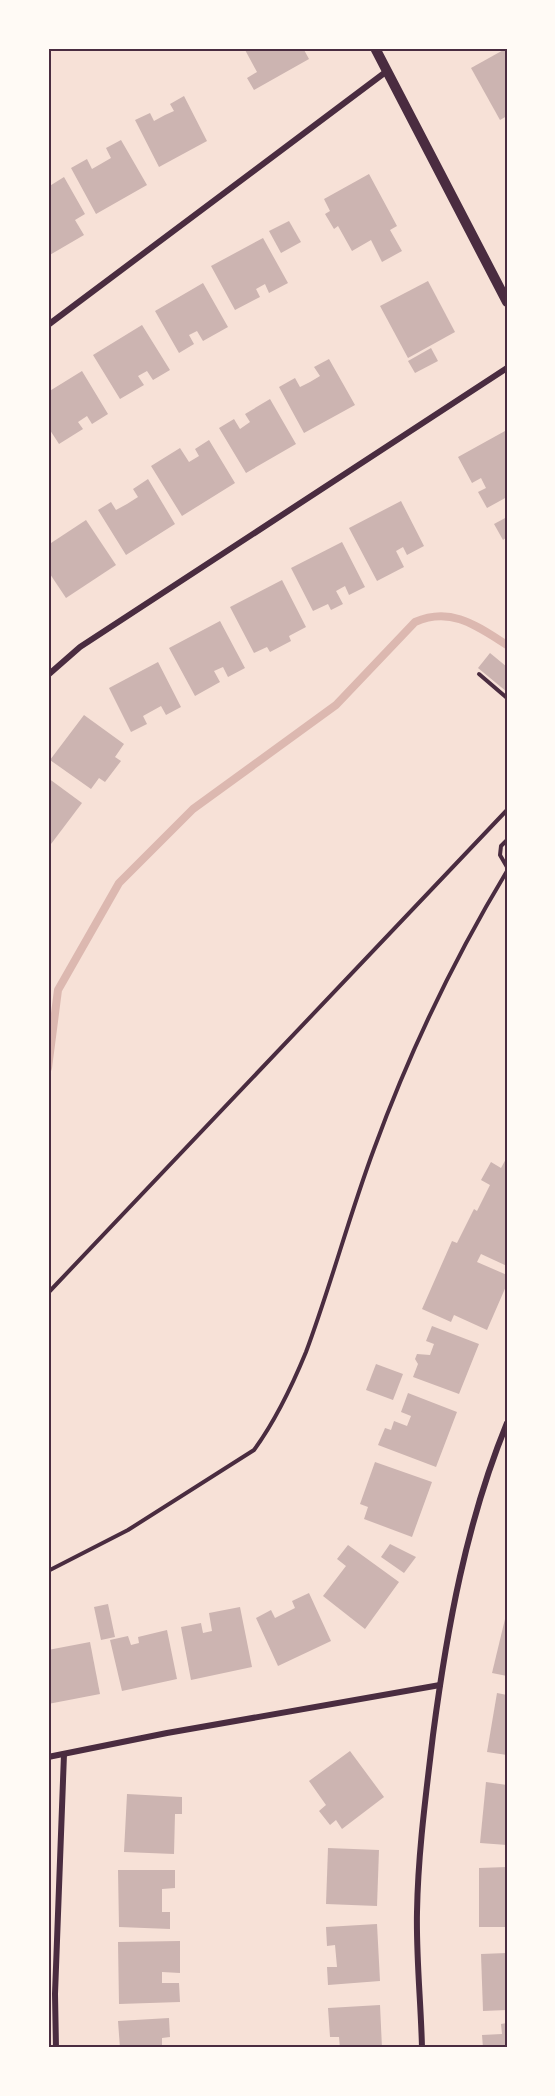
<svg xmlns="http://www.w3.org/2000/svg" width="555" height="2096" viewBox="0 0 555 2096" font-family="Raleway,sans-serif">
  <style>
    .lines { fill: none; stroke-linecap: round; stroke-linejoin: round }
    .stream { stroke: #dcb8b0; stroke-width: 8 }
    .building { fill: #ccb4b1 }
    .path { stroke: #4a2c40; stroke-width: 4 }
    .minor { stroke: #4a2c40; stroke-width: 6 }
    .tertiary { stroke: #4a2c40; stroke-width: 10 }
    .neatline { fill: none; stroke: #4a2c40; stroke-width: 2 }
  </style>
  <rect width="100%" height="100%" fill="#f7e1d7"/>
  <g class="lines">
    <path class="stream" d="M 48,1068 L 58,990 L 119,883 L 193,809 L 336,705 L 415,622 C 451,606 477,626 507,645"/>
  </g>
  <g class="building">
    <polygon points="244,48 303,48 309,59 254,90 247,78 257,72"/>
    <polygon points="507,48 507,116 500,120 471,68"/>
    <polygon points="184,96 207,141 159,167 135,120 150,113 154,121 165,115 174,111 170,104"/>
    <polygon points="121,140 147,185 96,214 71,168 87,159 92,169 111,158 106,148"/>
    <polygon points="369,174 397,226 390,230 402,251 382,262 371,240 352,251 338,226 334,229 325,214 330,211 324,199"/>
    <polygon points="64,177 85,214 75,220 84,235 48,256 48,187"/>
    <polygon points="289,221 301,242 281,253 269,231"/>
    <polygon points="263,238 288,283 269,293 265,284 256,289 260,297 235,310 211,266"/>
    <polygon points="428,281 455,332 408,358 380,306"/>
    <polygon points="203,283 228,327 203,341 197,331 189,335 194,344 179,353 155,311"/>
    <polygon points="142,325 170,370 153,380 147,371 138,376 144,385 120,399 93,355"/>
    <polygon points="431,348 438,361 415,373 408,361"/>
    <polygon points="329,359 355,405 304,433 279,387 295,378 300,387 310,382 320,376 314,367"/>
    <polygon points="82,371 108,414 92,424 87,416 78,422 83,429 59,444 48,427 48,392"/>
    <polygon points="270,399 296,444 246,473 219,428 234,419 240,429 250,422 245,414"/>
    <polygon points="505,431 507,435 507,497 487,508 478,492 486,488 481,478 472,483 458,457"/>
    <polygon points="209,440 235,483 182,516 151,466 180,448 189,462 199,456 195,449"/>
    <polygon points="148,479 175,524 126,555 98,510 111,502 116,510 127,504 138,497 133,489"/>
    <polygon points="401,501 424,546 407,555 403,547 396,551 404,567 377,581 349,528"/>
    <polygon points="507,517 507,537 503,540 494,524"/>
    <polygon points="86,520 116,565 66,598 48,571 48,545"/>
    <polygon points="342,542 365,587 349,595 345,586 336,591 343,604 331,610 328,604 313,611 291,568"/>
    <polygon points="282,580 306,627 289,636 291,641 270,652 267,647 254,653 230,607"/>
    <polygon points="220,621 245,668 228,677 223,667 214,671 220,682 195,696 169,648"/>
    <polygon points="490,653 507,667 507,692 478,668"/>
    <polygon points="158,662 181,707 166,715 161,706 143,716 147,724 131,732 109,688"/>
    <polygon points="84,715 124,744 115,757 121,761 105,782 99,778 91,789 50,760"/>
    <polygon points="48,778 82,803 48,848"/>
    <polygon points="507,1157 507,1266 481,1254 477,1262 507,1275 507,1284 487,1330 454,1315 451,1322 422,1309 452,1241 457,1243 474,1209 477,1211 490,1185 481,1180 491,1162 501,1168"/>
    <polygon points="432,1326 479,1344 459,1394 413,1377 418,1364 415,1359 417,1354 430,1355 434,1344 426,1341"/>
    <polygon points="376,1364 403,1374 393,1400 366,1390"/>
    <polygon points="408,1393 457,1412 436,1467 378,1445 385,1428 391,1430 394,1421 407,1426 411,1416 401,1412"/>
    <polygon points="375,1462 432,1482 412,1537 364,1519 368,1507 360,1504"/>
    <polygon points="390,1544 416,1557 404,1573 381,1557"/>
    <polygon points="348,1545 399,1582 365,1629 323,1596 346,1566 337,1559"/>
    <polygon points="309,1593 331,1641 278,1666 256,1618 271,1610 275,1618 295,1608 292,1601"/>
    <polygon points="108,1604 115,1637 101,1640 94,1607"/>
    <polygon points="240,1607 252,1667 191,1680 181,1627 201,1623 203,1633 212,1631 209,1613"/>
    <polygon points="505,1619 507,1619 507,1676 492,1673"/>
    <polygon points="167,1630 177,1679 122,1691 110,1640 128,1636 131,1645 139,1643 138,1637"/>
    <polygon points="90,1642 100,1694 48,1704 48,1650"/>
    <polygon points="497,1693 507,1695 507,1755 487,1752"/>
    <polygon points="350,1751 384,1797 342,1829 336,1820 330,1825 319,1811 326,1805 309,1781"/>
    <polygon points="486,1782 507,1785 507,1845 480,1843"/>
    <polygon points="127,1794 182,1797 182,1814 175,1814 174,1854 124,1852"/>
    <polygon points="328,1848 379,1850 377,1906 326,1904"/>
    <polygon points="507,1867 507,1927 479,1927 479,1868"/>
    <polygon points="118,1870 175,1870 175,1888 162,1889 162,1912 170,1912 170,1929 119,1927"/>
    <polygon points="377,1924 380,1981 328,1985 327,1967 337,1967 335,1945 327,1946 326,1927"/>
    <polygon points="180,1941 180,1973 162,1972 162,1983 179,1983 180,2002 119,2004 118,1942"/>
    <polygon points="507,1953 507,2010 483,2011 481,1954"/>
    <polygon points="380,2005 382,2048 340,2048 339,2037 330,2037 328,2008"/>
    <polygon points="169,2018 170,2037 162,2038 162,2048 120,2048 118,2021"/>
    <polygon points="507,2023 507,2048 483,2048 482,2035 502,2034 501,2024"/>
  </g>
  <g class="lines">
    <g class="path">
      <polyline points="479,674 507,698"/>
      <polyline points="507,840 501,846 500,855 507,867"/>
      <polyline points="48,1293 507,810"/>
      <path d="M 48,1571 L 128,1530 L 254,1450 C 276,1420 292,1386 306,1352 C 331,1285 349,1216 374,1149 C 409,1053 454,959 507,871"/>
    </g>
    <g class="minor">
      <polyline points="48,325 387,71"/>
      <polyline points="48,675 80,647 507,368"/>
      <polyline points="48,1757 167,1733 440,1685"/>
      <polyline points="56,2048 55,1994 64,1754"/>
      <path d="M 422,2048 C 421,2003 416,1957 417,1912 C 418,1853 426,1794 433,1735 C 447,1629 466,1523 507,1423"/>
    </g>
    <polyline class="tertiary" points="375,48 507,302"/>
  </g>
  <rect width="555" height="2096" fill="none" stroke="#fffaf5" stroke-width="99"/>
  <rect x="50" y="50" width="456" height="1996" class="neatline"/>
</svg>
